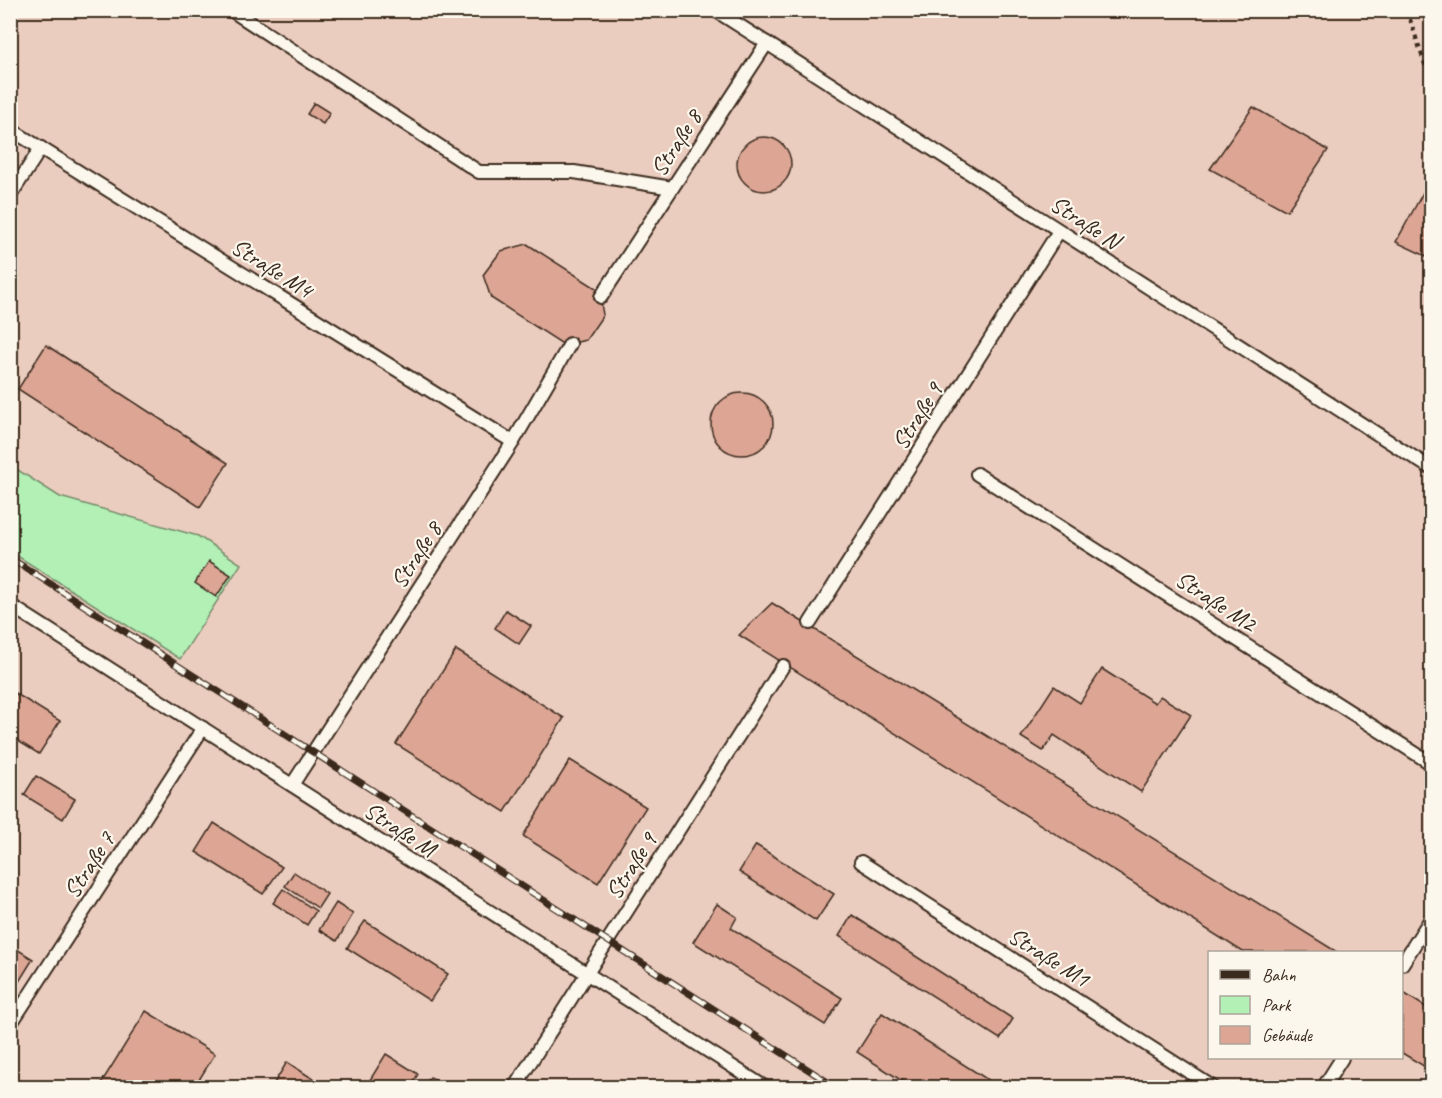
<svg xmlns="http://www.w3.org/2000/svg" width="1442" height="1098" viewBox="0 0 1442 1098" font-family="Caveat,sans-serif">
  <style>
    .built { fill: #ebcdbf; fill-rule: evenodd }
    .green { fill: #b2f0b6; stroke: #768d6a; stroke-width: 1.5 }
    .building { fill: #dca594; stroke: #3b2a1e; stroke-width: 1.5 }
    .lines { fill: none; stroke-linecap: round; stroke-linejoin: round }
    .lane-casing { stroke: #3b2a1e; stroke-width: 16 }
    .path { stroke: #3b2a1e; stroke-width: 4; stroke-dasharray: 4.5 4.5; stroke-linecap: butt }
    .lane { stroke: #fbf7ec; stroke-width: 12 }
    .rail-casing { stroke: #3b2a1e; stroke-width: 7 }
    .rail { stroke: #fbf7ec; stroke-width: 4.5; stroke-dasharray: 14; stroke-linecap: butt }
    .labels { text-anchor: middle; stroke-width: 4.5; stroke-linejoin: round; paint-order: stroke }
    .street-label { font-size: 24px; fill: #3b2a1e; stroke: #fbf7ec }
  </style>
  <rect width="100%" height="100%" fill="#f2ded2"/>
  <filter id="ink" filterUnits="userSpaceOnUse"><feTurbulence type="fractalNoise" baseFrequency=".0167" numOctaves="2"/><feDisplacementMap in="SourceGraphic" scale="12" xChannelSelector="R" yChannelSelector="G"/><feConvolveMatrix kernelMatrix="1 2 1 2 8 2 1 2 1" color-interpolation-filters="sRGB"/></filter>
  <g filter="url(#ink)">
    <path class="built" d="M 10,11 L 1431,11 L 1431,1087 L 11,1087 ZM 1210,952 L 1402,952 L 1402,1058 L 1210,1058 Z"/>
    <polygon class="green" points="10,465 60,497 198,536 241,564 180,659 11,552"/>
    <g class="building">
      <polygon points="314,103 330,113 323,124 307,114"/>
      <polygon points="1253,107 1328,150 1287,211 1210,169"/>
      <circle cx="764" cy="164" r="27"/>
      <polygon points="1432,176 1432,246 1426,256 1396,242"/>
      <polygon points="527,244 599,290 603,315 586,340 564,345 491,298 483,275 501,251"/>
      <polygon points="46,345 228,463 200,507 18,389"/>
      <circle cx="742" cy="424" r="31"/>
      <polygon points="209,561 231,575 216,597 195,583"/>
      <polygon points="772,603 1337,952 1243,952 739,635"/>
      <polygon points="506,610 531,626 519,644 495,628"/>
      <polygon points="456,650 564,718 505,812 396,744"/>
      <polygon points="1102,669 1155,703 1160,696 1191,715 1141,792 1054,735 1043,751 1021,737 1054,686 1080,703"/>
      <polygon points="10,690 60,721 39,754 10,736"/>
      <polygon points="570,760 646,807 598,883 523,836"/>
      <polygon points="36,776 75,799 63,819 24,795"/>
      <polygon points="214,823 282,867 263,894 196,852"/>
      <polygon points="756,845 834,894 816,921 739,872"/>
      <polygon points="294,872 327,894 318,908 285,886"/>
      <polygon points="283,889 316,911 307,925 273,903"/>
      <polygon points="336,903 353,914 337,941 319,930"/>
      <polygon points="717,904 737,917 731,928 842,998 825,1025 693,942"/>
      <polygon points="852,915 1013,1019 1000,1039 839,936"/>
      <polygon points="365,921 448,974 430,1001 347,948"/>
      <polygon points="10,945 33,959 10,996"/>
      <polygon points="1402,992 1432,1011 1432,1071 1402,1053"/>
      <polygon points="146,1011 215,1054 194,1088 98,1088"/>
      <polygon points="882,1013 1001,1088 913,1088 857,1052"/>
      <polygon points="386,1054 418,1074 410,1088 365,1088"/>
      <polygon points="287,1062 327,1088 271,1088"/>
      <polygon points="430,1077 447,1088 423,1088"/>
    </g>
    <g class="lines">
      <g class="lane-casing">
        <g id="lane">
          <polyline points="231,10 479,172 574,172 672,188"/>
          <polyline points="715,10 1432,469"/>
          <polyline points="10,129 513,442"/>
          <polyline points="10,196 41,148"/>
          <polyline points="601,297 767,43"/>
          <polyline points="977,474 1432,764"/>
          <polyline points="10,605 766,1088"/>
          <polyline points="810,623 1059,231"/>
          <polyline points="292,785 513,442 570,344"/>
          <polyline points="861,862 1214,1088"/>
          <polyline points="1402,964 1432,917"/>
          <polyline points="10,1025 203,728"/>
          <polyline points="514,1088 783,666"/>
          <polyline points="1323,1088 1342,1058"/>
        </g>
      </g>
      <polyline class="path" points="1407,10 1432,86"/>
      <use href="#lane" class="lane"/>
      <g class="rail-casing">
        <polyline id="rail" points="10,558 837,1088"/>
      </g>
      <use href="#rail" class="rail"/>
    </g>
  </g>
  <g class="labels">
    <g class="street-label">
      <text transform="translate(676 143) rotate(-57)" y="8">Straße 8</text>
      <text transform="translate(1085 222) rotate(33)" y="8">Straße N</text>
      <text transform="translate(272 268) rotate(32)" y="8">Straße M4</text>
      <text transform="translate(917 416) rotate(-58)" y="8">Straße 9</text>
      <text transform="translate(416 555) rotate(-57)" y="8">Straße 8</text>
      <text transform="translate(1216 601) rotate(33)" y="8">Straße M2</text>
      <text transform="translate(400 829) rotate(33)" y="8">Straße M</text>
      <text transform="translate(89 865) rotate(-57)" y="8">Straße 7</text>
      <text transform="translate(631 866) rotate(-57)" y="8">Straße 9</text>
      <text transform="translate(1049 957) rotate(32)" y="8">Straße M1</text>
    </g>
  </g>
  <rect width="1442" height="1098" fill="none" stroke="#fbf7ec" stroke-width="36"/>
  <rect x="18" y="18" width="1406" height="1062" fill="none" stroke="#3b2a1e" stroke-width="2" filter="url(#ink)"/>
  <rect x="1208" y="951" width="195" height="108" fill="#fbf7ec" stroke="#aea59a" stroke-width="1.5"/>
  <rect x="1220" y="970" width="30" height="9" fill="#3b2a1e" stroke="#aea59a" stroke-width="1.5"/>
  <text x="1262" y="981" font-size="18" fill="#3b2a1e">Bahn</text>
  <rect x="1220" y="996" width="30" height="18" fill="#b2f0b6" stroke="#aea59a" stroke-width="1.5"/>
  <text x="1262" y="1011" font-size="18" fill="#3b2a1e">Park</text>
  <rect x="1220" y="1026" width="30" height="18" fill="#dca594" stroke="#aea59a" stroke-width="1.5"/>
  <text x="1262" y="1041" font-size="18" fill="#3b2a1e">Gebäude</text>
</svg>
